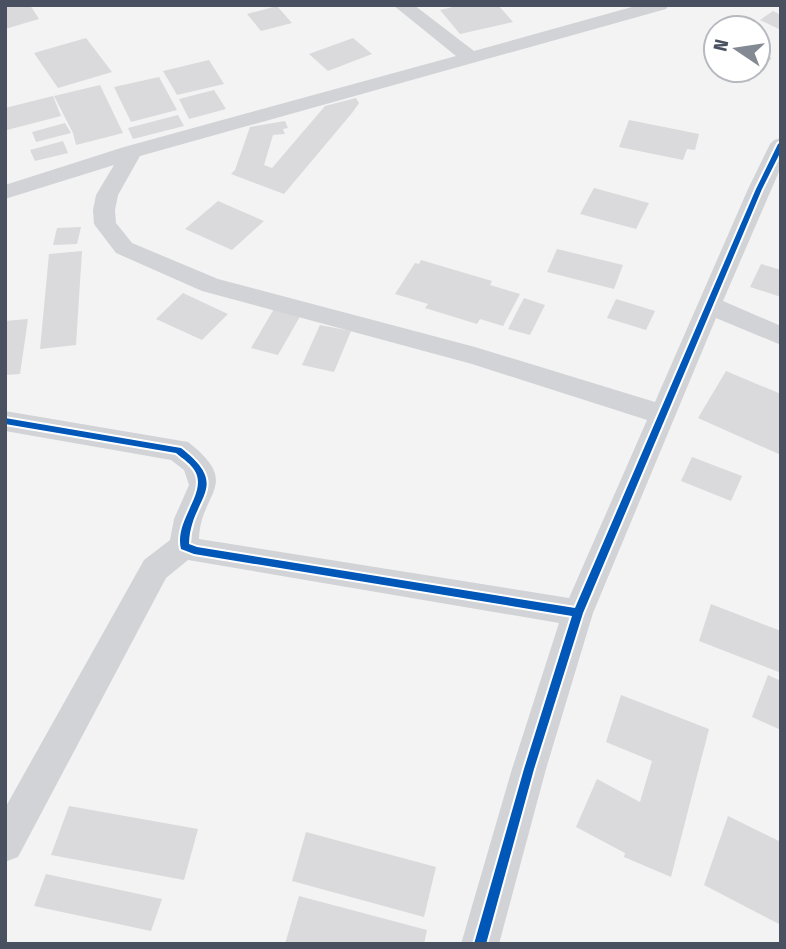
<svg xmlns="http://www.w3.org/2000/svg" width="786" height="949" viewBox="0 0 786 949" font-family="'Fira Sans Condensed',sans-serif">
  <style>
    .building { fill: #dadadc }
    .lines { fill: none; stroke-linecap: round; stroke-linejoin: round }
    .minor { fill: #d1d3d6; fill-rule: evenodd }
    .cycleway-casing { stroke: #fff; stroke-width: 4 }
    .cycleway { fill: #0057b8; fill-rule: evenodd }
  </style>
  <rect width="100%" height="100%" fill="#f3f3f3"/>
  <g class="building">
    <polygon points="5,5 30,5 39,19 5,29"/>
    <polygon points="461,5 498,5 513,22 460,34 440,10"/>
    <polygon points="277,6 292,23 261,31 247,14"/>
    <polygon points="773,11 781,15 781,30 760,20"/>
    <polygon points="86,38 112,72 58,88 34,53"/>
    <polygon points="353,38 372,54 328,71 309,54"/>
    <polygon points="758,53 772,58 749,82 712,69 716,65 716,70 758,70"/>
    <polygon points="209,60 224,84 177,95 163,71"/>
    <polygon points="159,77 177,110 131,122 114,87"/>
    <polygon points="100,85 123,133 76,145 73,133 54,96"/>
    <polygon points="214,90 226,109 189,119 179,99"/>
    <polygon points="53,96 61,116 7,130 5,108"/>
    <polygon points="356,98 359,103 352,113 284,194 231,174 235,170 250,127 285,121 288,128 283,129 285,134 273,135 264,165 272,168 325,106"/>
    <polygon points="178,115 184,126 133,139 128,128"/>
    <polygon points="629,120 699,134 695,150 687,149 683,160 619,147"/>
    <polygon points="65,123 71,133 36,142 32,132"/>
    <polygon points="63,141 68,153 35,161 30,150"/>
    <polygon points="594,188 649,203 636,229 580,214"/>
    <polygon points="218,201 264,221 232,250 185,229"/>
    <polygon points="81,227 77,244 53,245 57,228"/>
    <polygon points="557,249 623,265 614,289 547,272"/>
    <polygon points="82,251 76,345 40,349 49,254"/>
    <polygon points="421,260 492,281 490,285 520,294 503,326 480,319 477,324 425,308 428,304 395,294 415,263 419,264"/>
    <polygon points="761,264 781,270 781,297 750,287"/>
    <polygon points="183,293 228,314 202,340 156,319"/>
    <polygon points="524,298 545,305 530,335 508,329"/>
    <polygon points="616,299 655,311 646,330 607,318"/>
    <polygon points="275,307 302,313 278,355 251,348"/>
    <polygon points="28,319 20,374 5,375 5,321"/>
    <polygon points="320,325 351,331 334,372 302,365"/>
    <polygon points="726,371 781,394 781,455 698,418"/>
    <polygon points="692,457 742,476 731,501 681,481"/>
    <polygon points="711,604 781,631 781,673 699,641"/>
    <polygon points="768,675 781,681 781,730 752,717"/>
    <polygon points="621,695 709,729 671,877 624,857 625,853 576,827 597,779 640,802 652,761 606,742"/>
    <polygon points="69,806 198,829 184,880 51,855"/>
    <polygon points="728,816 781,842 781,925 704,885"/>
    <polygon points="306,832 436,867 424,917 292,881"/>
    <polygon points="46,874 162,899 151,931 34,906"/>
    <polygon points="299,896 427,930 424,944 285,944"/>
  </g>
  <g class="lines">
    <path class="minor" d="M 393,5 L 414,5 L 474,51 L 639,5 L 669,5 L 666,9 L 140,156 L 118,195 L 115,210 L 116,223 L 132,243 L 218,279 L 475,347 L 655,402 L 748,189 L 770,144 L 774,140 L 781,138 L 781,167 L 723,301 L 781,326 L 781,345 L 716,318 L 593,613 L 546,769 L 499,944 L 461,944 L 512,769 L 559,623 L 188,560 L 166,578 L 18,857 L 5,862 L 5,808 L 144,560 L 170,540 L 174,519 L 189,485 L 184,470 L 171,460 L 5,431 L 5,411 L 188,442 C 243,485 200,492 199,539 L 569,598 L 647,420 L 472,364 L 202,291 L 116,253 L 94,224 L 93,210 L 96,195 L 114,165 L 5,199 L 5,185 L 124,147 L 456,56 Z"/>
    <g class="cycleway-casing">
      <path id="cycleway" d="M 781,142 L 781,151 L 762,189 L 583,613 L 534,769 L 486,944 L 474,944 L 524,769 L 572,616 L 194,554 L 181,549 C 174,521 206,495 196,473 C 192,464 183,459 176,453 L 5,424 L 5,418 L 181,448 C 233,488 190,497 189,544 L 197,547 L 575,608 L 756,189 L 778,144 Z"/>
    </g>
    <use href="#cycleway" class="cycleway"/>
  </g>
  <rect width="786" height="949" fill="none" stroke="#495160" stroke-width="14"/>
  <g transform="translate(737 49) rotate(283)"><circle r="33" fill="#ffffff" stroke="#b6b9bf" stroke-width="2"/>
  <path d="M0-5L12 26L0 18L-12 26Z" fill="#848a93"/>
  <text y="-10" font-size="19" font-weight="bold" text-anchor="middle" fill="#495160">N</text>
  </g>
</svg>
